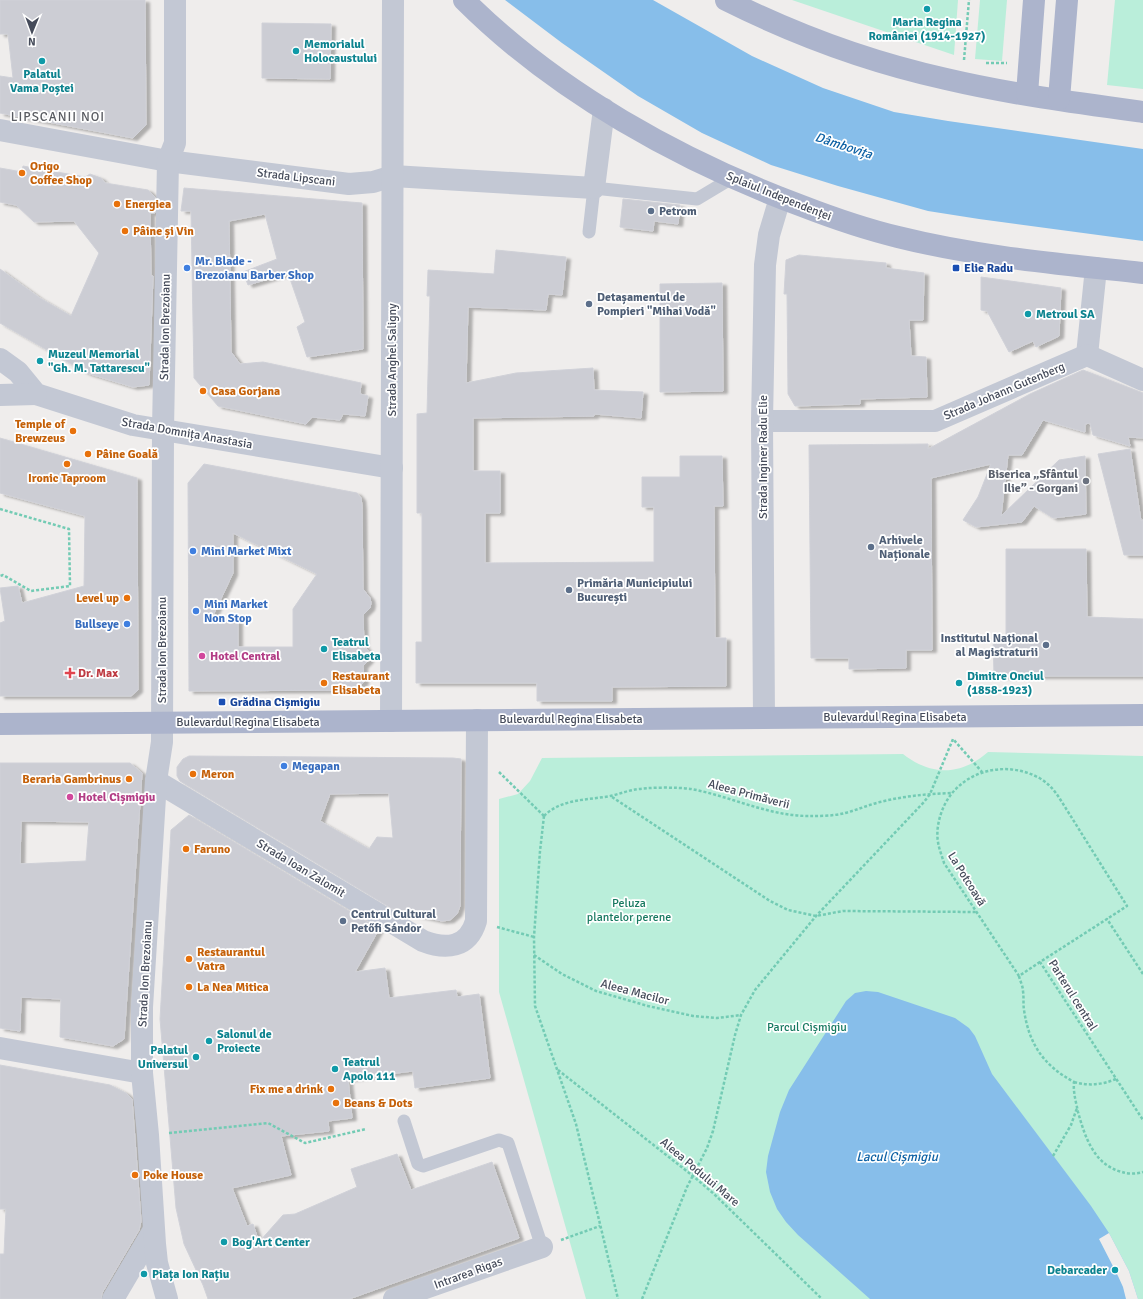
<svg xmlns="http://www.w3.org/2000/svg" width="1143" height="1299" viewBox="0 0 1143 1299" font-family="Signika,sans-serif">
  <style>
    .green { fill: #baeeda }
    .water { fill: #87beea }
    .pier { fill: #efedec }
    .building { fill: #cccdd4; stroke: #d0d1d8; fill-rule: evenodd; filter: url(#shadow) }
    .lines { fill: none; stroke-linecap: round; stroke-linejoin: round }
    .path { stroke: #73cbb4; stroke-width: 2.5; stroke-dasharray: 3 2; stroke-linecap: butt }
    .lane { stroke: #c3c8d4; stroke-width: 13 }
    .street { stroke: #c3c8d4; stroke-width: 22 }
    .primary { stroke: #acb4cc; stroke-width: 22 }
    .culture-dot { fill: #0f9aa8; stroke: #fff; stroke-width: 1.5 }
    .food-dot { fill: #e8710a; stroke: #fff; stroke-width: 1.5 }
    .service-dot { fill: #5c6f8a; stroke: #fff; stroke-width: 1.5 }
    .shop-dot { fill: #3f7fe0; stroke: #fff; stroke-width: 1.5 }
    .transit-dot { fill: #1a4fb4; stroke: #fff; stroke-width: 1.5 }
    .worship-dot { fill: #6b7280; stroke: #fff; stroke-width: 1.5 }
    .hotel-dot { fill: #d1479c; stroke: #fff; stroke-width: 1.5 }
    .health-dot { fill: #e0444e; stroke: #fff; stroke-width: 1.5 }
    .labels { text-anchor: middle; stroke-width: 3.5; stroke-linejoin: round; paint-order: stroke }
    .culture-label { font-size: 12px; font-weight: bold; fill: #0d838f; stroke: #fff; text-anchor: start }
    .food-label { font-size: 12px; font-weight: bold; fill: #c56008; stroke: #fff; text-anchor: start }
    .street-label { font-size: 12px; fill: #454b5a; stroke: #fff }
    .service-label { font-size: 12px; font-weight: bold; fill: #4e5e75; stroke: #fff; text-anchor: start }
    .shop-label { font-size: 12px; font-weight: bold; fill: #366cbe; stroke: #fff; text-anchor: start }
    .transit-label { font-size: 12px; font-weight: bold; fill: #164399; stroke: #fff; text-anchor: start }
    .worship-label { font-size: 12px; font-weight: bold; fill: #5b616d; stroke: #fff; text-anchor: end }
    .hotel-label { font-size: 12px; font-weight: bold; fill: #b23c85; stroke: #fff; text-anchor: start }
    .health-label { font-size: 12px; font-weight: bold; fill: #be3a42; stroke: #fff; text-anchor: start }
    .park-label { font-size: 12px; fill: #177960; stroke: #fff }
    .neighbourhood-label { font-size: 13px; letter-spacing: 1px; fill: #595b61; stroke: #fff }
    .water-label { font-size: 13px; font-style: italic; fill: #0d61a4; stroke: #fff }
  </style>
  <defs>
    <filter id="shadow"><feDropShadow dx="4.5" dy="2.5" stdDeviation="1" flood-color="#0004"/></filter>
  </defs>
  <rect width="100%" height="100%" fill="#efedec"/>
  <g class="green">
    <polygon points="792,0 958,0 954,55"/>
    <polygon points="980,0 1007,0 1002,61 975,59"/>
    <polygon points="1115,0 1143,0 1143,89 1107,85"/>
    <path d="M 988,752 L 1143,756 L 1143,1299 L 586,1299 L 499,992 L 499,799 L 518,794 L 530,781 L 542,758 L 903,754 C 931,776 961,776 988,752 Z"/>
  </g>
  <g class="water">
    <polygon points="505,0 653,0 752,56 823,88 894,112 948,121 1143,149 1143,241 979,219 928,211 838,186 771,165 702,133 638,96 562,43"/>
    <polygon points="866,991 878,992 955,1018 969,1028 975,1036 992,1074 1091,1206 1109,1233 1129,1271 1138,1299 870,1299 798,1235 786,1222 777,1209 770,1192 766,1172 768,1156 780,1112 789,1090 846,1001 855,993"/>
  </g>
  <polygon class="pier" points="1109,1233 1129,1271 1138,1299 1126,1299 1123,1287 1118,1276 1099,1239"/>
  <g class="building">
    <polygon points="0,0 145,0 146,125 133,138 0,113 0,76 13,78 8,34 0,34"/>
    <polygon points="262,23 331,24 330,79 262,78"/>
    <polygon points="23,166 85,177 90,174 101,178 105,183 148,190 155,197 155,213 150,213 151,276 153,276 149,385 133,387 87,373 0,323 0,269 40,298 71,316 99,253 74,221 34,222 16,205 0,202 0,168 22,172"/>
    <polygon points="184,188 362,203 363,349 307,357 297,327 305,322 288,273 248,285 243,272 277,259 265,214 229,221 231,352 240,364 263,362 361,383 360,394 368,396 365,416 343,414 340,420 312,417 306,424 218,406 194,378 191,211 181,211"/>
    <polygon points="623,199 680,205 678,224 654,221 653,231 620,227"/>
    <polygon points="496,250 566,257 562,295 548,294 546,310 468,307 466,383 516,373 593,368 594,390 643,392 641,418 594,414 594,416 473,418 473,471 500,471 500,513 485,513 485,563 654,562 654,507 642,507 642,477 680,477 680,456 722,456 723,506 714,506 715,638 726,638 726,686 612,687 612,701 537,701 537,683 416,683 416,642 422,642 422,513 417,513 417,414 427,413 430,296 427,296 428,270 494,274"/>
    <polygon points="799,255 886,263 886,268 924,273 923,320 909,320 911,356 926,357 927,397 860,399 860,404 795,406 788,394 787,294 784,294 786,260"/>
    <polygon points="981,277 1061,288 1059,336 1036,347 1033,341 1009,352 987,311 981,310"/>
    <polygon points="722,283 723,391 660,392 660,284"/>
    <polygon points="1083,370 1143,393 1143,438 1128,437 1130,446 1093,435 1090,423 1085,424 1085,432 1043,420 1022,455 1008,455 1001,516 1059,460 1085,456 1086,514 1053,518 1034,506 1022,522 976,527 963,520 978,497 991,464 931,478 932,650 906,650 906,668 849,669 849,658 811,658 809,445 928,444 928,449 1030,394"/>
    <polygon points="0,438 137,478 138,690 131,696 0,696 0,623 5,621 0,588 18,586 22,603 84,586 85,516 0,493"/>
    <polygon points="1130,449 1141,521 1143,520 1143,555 1124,555 1098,454"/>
    <path d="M 204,464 L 357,493 L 361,498 L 362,506 L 363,589 L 370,598 L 371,603 L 370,608 L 363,615 L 364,645 L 369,652 L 369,660 L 363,666 L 364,682 L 355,690 L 189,691 L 188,483 ZM 233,533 L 317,574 L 293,609 L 293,647 L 238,647 L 238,620 L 211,620 L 233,573 Z"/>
    <polygon points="1006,549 1086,549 1087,617 1143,619 1143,676 994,676 993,638 1006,638"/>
    <path d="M 189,756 L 453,758 L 461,759 L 460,906 L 457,914 L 450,920 L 442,921 L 396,911 L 180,781 L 177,776 L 177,767 L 183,759 ZM 389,793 L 393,838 L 377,837 L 369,849 L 320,821 L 330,794 Z"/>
    <path d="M 0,763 L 130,763 L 142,773 L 124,1039 L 113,1046 L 60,1037 L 61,999 L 21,997 L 20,1031 L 0,1028 ZM 21,821 L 89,822 L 86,861 L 20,864 Z"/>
    <polygon points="189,815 379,929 355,972 385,968 389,998 456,990 457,997 479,994 490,1078 415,1088 413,1071 348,1079 352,1118 328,1121 329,1131 281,1136 291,1175 232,1188 247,1226 253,1224 259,1242 283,1215 295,1214 357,1187 351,1169 397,1154 411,1190 492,1162 519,1238 349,1299 208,1299 203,1285 184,1244 176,1208 160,1019 171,830"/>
    <polygon points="0,1065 110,1085 126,1093 132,1099 141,1221 139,1230 102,1293 101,1299 0,1299 0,1254 4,1254 6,1209 0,1209"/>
  </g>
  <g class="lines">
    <g class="path">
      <polyline points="964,60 969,0"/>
      <polyline points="986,63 1007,63"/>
      <polyline points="0,509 69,529 70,586 31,591 3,575 0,576"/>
      <polyline points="499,772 544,816"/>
      <polyline points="612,797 770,901 788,910 816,916 843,911 976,912"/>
      <polyline points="544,816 540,851 534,937 535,1006 576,1124 618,1299"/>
      <path d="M 544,816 C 560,800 583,800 604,797 C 614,796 623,792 633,790 C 647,787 677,787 691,789 C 730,796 768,816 809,816 C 820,816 834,816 845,813 C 857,810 868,805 880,802 C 904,796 927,794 952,793"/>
      <polyline points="497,927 534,937"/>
      <polyline points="534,955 562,974 596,991 648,1006 693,1016 717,1018 741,1015"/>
      <path d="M 1040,962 L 1019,976 L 944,863 C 942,856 939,849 938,842 C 936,830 939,817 944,806 C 961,770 1007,759 1041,779 C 1049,784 1055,791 1060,799 L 1127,906 L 1107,919"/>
      <polyline points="1143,974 1107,919 1040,962 1143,1120"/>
      <path d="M 1019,976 C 1020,981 1023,986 1023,991 C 1024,998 1023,1004 1024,1010 C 1029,1044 1043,1065 1074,1082 C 1073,1092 1076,1102 1078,1112 C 1085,1137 1094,1165 1122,1172 C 1128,1174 1136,1174 1143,1172"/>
      <polyline points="558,1070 693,1176 714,1194 822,1299"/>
      <path d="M 1074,1082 C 1089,1086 1101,1085 1116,1079"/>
      <polyline points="169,1133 268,1123 305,1143 366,1129"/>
      <polyline points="1053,1156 1071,1125 1077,1108"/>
      <polyline points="561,1240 600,1226"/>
      <polyline points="642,1299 687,1187 707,1148 713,1131 735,1035 741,1015 755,990 816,916 924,802 930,794 953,739 982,772"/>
    </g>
    <g class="lane">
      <polyline points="589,232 594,188 697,199 732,178"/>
      <polyline points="404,1121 418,1164 423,1166 499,1140 508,1143 542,1247"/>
    </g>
    <g class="street">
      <polyline points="0,130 168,161 349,184 373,182 393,176 594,188 604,109"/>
      <polyline points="1087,355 1096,268"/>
      <polyline points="0,359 18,372 36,394 133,425 392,468"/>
      <polyline points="0,395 36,394"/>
      <polyline points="762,421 935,421 1087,355 1143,380"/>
      <polyline points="764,718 762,421 765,265 769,235 780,198"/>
      <polyline points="391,721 393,0"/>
      <path d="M 156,781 L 423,941 C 446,950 468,948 476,921 L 477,720"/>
      <polyline points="0,1048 142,1073"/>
      <polyline points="113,1299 153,1231"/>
      <polyline points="167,1299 157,1263 155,1244 148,1135 142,1073 142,1007 156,781 162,742 163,430 168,161 175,143 175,0"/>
      <polyline points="394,1299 542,1247"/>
    </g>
    <g class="primary">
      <path d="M 464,0 C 556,92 681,161 802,206 C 833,218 865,229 898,237 C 978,257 1061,264 1143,273"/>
      <path d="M 726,0 C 796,35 869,62 946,79 C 1010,94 1077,103 1143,112"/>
      <polyline points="1027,94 1034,0"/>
      <polyline points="1059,99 1067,0"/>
      <polyline points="0,724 1143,715"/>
    </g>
  </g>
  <g class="culture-dot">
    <circle cx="927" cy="9" r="4"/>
    <circle cx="296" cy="51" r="4"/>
    <circle cx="42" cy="61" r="4"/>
    <circle cx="1028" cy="314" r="4"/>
    <circle cx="40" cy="361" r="4"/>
    <circle cx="324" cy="649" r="4"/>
    <circle cx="959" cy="683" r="4"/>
    <circle cx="209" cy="1041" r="4"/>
    <circle cx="196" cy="1057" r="4"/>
    <circle cx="335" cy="1069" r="4"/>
    <circle cx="224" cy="1242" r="4"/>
    <circle cx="1115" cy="1270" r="4"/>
    <circle cx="144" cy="1274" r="4"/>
  </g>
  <g class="food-dot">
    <circle cx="22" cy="173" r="4"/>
    <circle cx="117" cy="204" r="4"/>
    <circle cx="125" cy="231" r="4"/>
    <circle cx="203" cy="391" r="4"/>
    <circle cx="73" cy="431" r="4"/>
    <circle cx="88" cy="454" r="4"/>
    <circle cx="67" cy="464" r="4"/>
    <circle cx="127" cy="598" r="4"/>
    <circle cx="324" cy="683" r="4"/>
    <circle cx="193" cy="774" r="4"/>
    <circle cx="129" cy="779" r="4"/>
    <circle cx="186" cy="849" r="4"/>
    <circle cx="189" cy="959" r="4"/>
    <circle cx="189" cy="987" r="4"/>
    <circle cx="331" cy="1089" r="4"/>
    <circle cx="336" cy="1103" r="4"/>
    <circle cx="135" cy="1175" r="4"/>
  </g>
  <g class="service-dot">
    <circle cx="651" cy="211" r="4"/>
    <circle cx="589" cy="304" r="4"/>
    <circle cx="871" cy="547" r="4"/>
    <circle cx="569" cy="590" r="4"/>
    <circle cx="1046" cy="645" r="4"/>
    <circle cx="343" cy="921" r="4"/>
  </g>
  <g class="shop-dot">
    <circle cx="187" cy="268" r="4"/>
    <circle cx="193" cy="551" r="4"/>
    <circle cx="196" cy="611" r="4"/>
    <circle cx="127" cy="624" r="4"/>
    <circle cx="284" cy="766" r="4"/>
  </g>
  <g class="transit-dot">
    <rect x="952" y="264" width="8" height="8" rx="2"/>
    <rect x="218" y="698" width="8" height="8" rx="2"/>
  </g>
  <circle class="worship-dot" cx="1086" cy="481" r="4"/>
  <g class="hotel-dot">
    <circle cx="202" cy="656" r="4"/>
    <circle cx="70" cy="797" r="4"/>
  </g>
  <path class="health-dot" d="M68 667h4v4h4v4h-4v4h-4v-4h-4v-4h4z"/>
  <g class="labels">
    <g class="culture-label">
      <text x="927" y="26" text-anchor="middle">Maria Regina<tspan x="927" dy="14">României (1914-1927)</tspan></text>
      <text x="304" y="48">Memorialul<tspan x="304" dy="14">Holocaustului</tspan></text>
      <text x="42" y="78" text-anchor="middle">Palatul<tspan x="42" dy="14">Vama Poștei</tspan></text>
      <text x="1036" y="318">Metroul SA</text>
      <text x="48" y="358">Muzeul Memorial<tspan x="48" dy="14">"Gh. M. Tattarescu"</tspan></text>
      <text x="332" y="646">Teatrul<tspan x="332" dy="14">Elisabeta</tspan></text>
      <text x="967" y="680">Dimitre Onciul<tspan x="967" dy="14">(1858-1923)</tspan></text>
      <text x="217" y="1038">Salonul de<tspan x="217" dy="14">Proiecte</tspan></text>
      <text x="188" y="1054" text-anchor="end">Palatul<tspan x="188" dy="14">Universul</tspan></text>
      <text x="343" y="1066">Teatrul<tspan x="343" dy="14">Apolo 111</tspan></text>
      <text x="232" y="1246">Bog'Art Center</text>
      <text x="1107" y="1274" text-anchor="end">Debarcader</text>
      <text x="152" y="1278">Piața Ion Rațiu</text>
    </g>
    <g class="food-label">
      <text x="30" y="170">Origo<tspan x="30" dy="14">Coffee Shop</tspan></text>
      <text x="125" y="208">Energiea</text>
      <text x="133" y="235">Pâine și Vin</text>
      <text x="211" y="395">Casa Gorjana</text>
      <text x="65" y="428" text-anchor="end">Temple of<tspan x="65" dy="14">Brewzeus</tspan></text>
      <text x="96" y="458">Pâine Goală</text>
      <text x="67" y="482" text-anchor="middle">Ironic Taproom</text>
      <text x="119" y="602" text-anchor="end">Level up</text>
      <text x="332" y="680">Restaurant<tspan x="332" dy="14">Elisabeta</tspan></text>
      <text x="201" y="778">Meron</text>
      <text x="121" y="783" text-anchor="end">Beraria Gambrinus</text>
      <text x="194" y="853">Faruno</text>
      <text x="197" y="956">Restaurantul<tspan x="197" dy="14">Vatra</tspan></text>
      <text x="197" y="991">La Nea Mitica</text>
      <text x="323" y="1093" text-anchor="end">Fix me a drink</text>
      <text x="344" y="1107">Beans &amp; Dots</text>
      <text x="143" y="1179">Poke House</text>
    </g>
    <g class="street-label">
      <text transform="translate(296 177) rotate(7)" y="4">Strada Lipscani</text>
      <text transform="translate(779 196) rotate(22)" y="4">Splaiul Independenței</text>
      <text transform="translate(165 327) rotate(-89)" y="4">Strada Ion Brezoianu</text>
      <text transform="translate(392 360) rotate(-90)" y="4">Strada Anghel Saligny</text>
      <text transform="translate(1004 391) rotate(-23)" y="4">Strada Johann Gutenberg</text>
      <text transform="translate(187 433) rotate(10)" y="4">Strada Domnița Anastasia</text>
      <text transform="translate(763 457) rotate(-90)" y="4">Strada Inginer Radu Elie</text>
      <text transform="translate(162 650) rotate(-90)" y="4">Strada Ion Brezoianu</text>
      <text x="895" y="721">Bulevardul Regina Elisabeta</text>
      <text x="571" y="723">Bulevardul Regina Elisabeta</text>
      <text x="248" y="726">Bulevardul Regina Elisabeta</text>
      <text transform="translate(749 794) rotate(15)" y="4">Aleea Primăverii</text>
      <text transform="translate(301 868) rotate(31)" y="4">Strada Ioan Zalomit</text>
      <text transform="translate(967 879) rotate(58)" y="4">La Potcoavă</text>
      <text transform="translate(145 974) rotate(-87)" y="4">Strada Ion Brezoianu</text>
      <text transform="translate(635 992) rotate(15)" y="4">Aleea Macilor</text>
      <text transform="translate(1073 995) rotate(58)" y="4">Parterul central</text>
      <text transform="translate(700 1172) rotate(40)" y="4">Aleea Podului Mare</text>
      <text transform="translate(468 1273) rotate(-20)" y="4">Intrarea Rigas</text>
    </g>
    <g class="service-label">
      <text x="659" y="215">Petrom</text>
      <text x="597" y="301">Detașamentul de<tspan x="597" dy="14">Pompieri "Mihai Vodă"</tspan></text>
      <text x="879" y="544">Arhivele<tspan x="879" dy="14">Naționale</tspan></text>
      <text x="577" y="587">Primăria Municipiului<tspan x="577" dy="14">București</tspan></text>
      <text x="1038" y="642" text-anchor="end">Institutul Național<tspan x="1038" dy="14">al Magistraturii</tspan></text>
      <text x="351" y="918">Centrul Cultural<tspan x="351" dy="14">Petőfi Sándor</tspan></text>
    </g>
    <g class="shop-label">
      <text x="195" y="265">Mr. Blade -<tspan x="195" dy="14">Brezoianu Barber Shop</tspan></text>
      <text x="201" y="555">Mini Market Mixt</text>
      <text x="204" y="608">Mini Market<tspan x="204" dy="14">Non Stop</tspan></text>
      <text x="119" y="628" text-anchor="end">Bullseye</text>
      <text x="292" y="770">Megapan</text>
    </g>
    <g class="transit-label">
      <text x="964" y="272">Elie Radu</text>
      <text x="230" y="706">Grădina Cișmigiu</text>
    </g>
    <g class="worship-label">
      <text x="1078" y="478">Biserica „Sfântul<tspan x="1078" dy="14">Ilie” - Gorgani</tspan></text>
    </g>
    <g class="hotel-label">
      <text x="210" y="660">Hotel Central</text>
      <text x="78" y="801">Hotel Cișmigiu</text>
    </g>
    <g class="health-label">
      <text x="78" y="677">Dr. Max</text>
    </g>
    <g class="park-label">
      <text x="629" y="907">Peluza<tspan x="629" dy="14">plantelor perene</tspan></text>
      <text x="807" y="1031">Parcul Cișmigiu</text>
    </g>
    <g class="neighbourhood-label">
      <text x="58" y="121">LIPSCANII NOI</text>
    </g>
    <g class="water-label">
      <text transform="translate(844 145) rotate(18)" y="5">Dâmbovița</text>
      <text x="897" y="1161">Lacul Cișmigiu</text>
    </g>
  </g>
  <g transform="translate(32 32) rotate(181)" stroke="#ffffff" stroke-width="3" paint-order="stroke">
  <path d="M0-3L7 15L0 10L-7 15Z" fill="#454b5a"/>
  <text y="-6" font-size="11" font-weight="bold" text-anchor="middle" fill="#454b5a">N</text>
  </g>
</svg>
